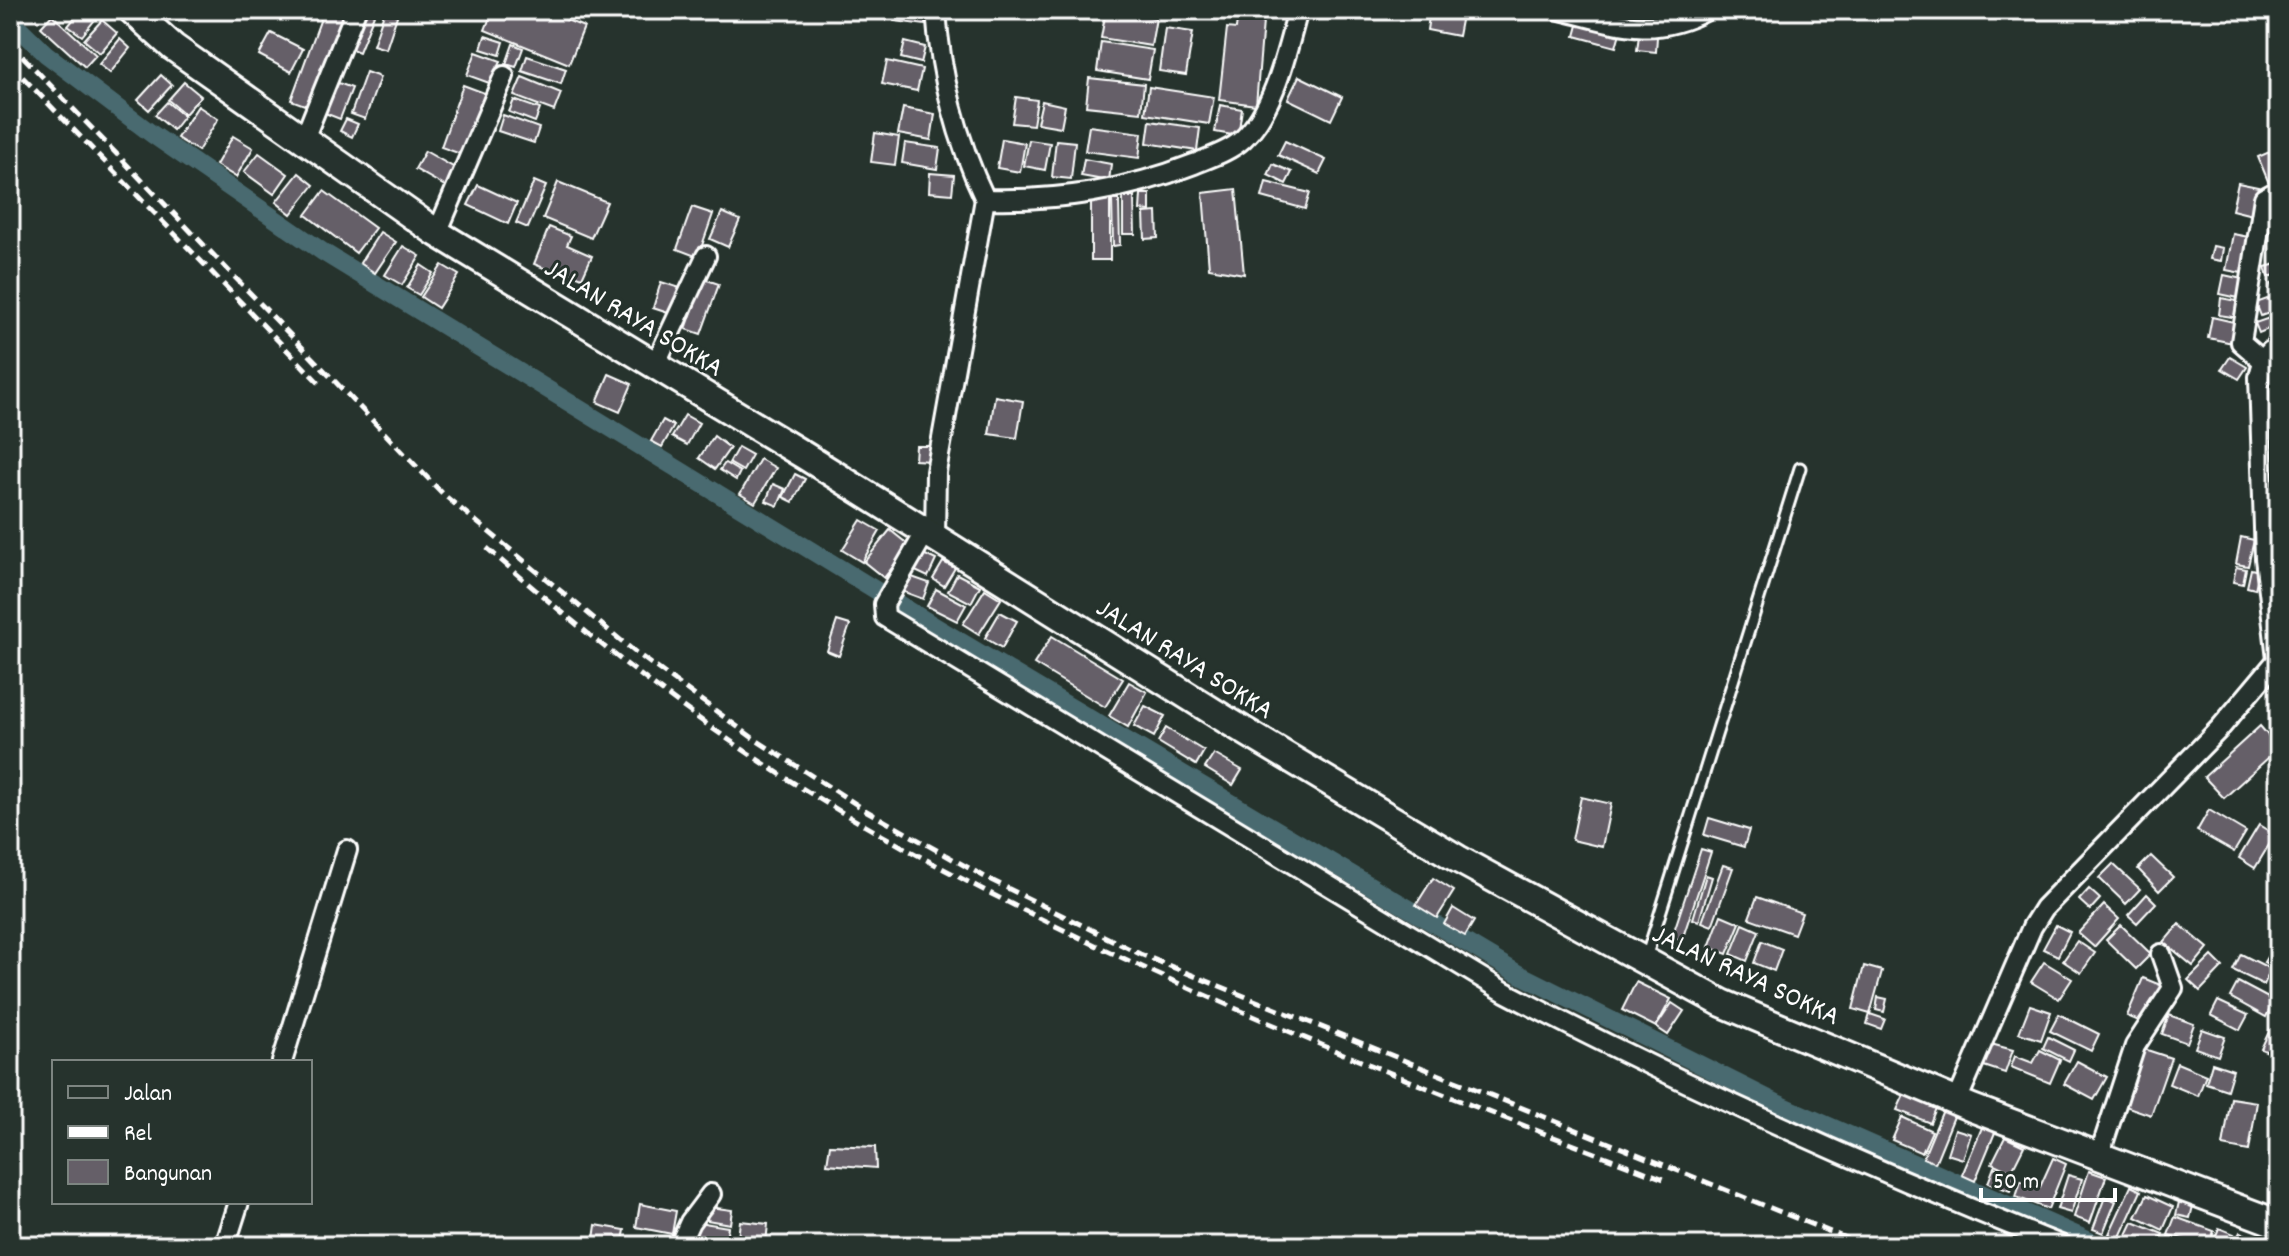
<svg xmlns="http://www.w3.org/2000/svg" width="2289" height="1256" viewBox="0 0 2289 1256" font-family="Dekko,sans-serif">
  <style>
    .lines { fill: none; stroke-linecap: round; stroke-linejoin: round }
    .canal { stroke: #496a6f; stroke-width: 18 }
    .building { fill: #655f68; stroke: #fff; stroke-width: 2 }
    .lane-casing { stroke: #fff; stroke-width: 15 }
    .street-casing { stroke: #fff; stroke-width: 24 }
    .secondary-casing { stroke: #fff; stroke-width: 32 }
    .lane { stroke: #26332d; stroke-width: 9 }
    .street { stroke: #26332d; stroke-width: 18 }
    .secondary { stroke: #26332d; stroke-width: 26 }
    .rail { stroke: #fff; stroke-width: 5; stroke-dasharray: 12 6; stroke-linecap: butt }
    .labels { text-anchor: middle; stroke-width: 6; stroke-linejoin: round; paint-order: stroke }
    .street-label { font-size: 28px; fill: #fff; stroke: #26332d }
  </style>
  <rect width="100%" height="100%" fill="#26332d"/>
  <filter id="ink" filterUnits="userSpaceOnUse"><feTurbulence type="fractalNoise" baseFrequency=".0125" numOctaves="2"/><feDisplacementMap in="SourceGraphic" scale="16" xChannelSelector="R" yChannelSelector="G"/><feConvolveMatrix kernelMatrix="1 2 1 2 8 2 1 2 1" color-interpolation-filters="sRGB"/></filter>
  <g filter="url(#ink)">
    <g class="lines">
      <polyline class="canal" points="10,19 46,54 152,134 323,252 936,627 1517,973 1779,1104 2101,1246"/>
    </g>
    <g class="building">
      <polygon points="81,10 101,12 82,36 68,26"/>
      <polygon points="324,10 345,10 310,107 291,100"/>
      <polygon points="358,10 376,10 359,52 344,46"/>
      <polygon points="385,10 399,10 386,49 373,45"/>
      <polygon points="493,10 542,10 584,27 569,64 485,30"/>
      <polygon points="895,10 927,10 925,25 894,21"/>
      <polygon points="1106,10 1156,18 1151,46 1101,38"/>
      <polygon points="1238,10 1264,10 1256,105 1219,100 1227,28 1236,29"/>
      <polygon points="1430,10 1463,10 1458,36 1427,30"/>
      <polygon points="1620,10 1645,10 1642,21 1618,16"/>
      <polygon points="52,15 96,55 85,67 41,27"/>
      <polygon points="1580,18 1621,29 1616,47 1575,36"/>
      <polygon points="102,20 117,33 100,53 84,40"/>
      <polygon points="1165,28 1193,32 1186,75 1159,71"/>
      <polygon points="271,33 303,49 291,72 259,55"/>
      <polygon points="1639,35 1657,37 1656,52 1637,50"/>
      <polygon points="485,36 504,42 500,55 481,49"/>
      <polygon points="120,39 130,48 110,73 99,64"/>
      <polygon points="905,42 925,47 921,63 901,58"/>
      <polygon points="1101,42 1153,50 1148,79 1097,71"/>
      <polygon points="513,44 523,48 516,67 506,64"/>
      <polygon points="476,52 501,61 492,84 467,75"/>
      <polygon points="527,56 566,69 561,84 522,71"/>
      <polygon points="887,61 922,69 917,91 882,84"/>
      <polygon points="366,72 380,77 365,119 351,114"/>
      <polygon points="161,75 172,85 149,110 138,100"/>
      <polygon points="1299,76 1342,97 1331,120 1288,99"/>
      <polygon points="522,77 561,93 554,111 514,96"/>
      <polygon points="1089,78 1144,84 1141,112 1086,106"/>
      <polygon points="333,81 352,88 340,119 322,112"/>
      <polygon points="184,82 201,96 185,114 168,100"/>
      <polygon points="463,85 490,95 469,157 441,147"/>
      <polygon points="1149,87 1214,97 1209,124 1145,114"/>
      <polygon points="1016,97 1037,100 1033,125 1012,123"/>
      <polygon points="514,100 540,109 535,122 509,112"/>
      <polygon points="1042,101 1065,106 1061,127 1037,123"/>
      <polygon points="167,102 184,116 173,130 155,115"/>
      <polygon points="1220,105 1242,109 1238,136 1215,132"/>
      <polygon points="198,106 218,119 198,151 177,138"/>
      <polygon points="903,108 935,114 931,140 898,134"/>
      <polygon points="503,115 539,128 534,143 498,131"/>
      <polygon points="346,119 358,124 352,137 340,131"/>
      <polygon points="1150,121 1200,128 1197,151 1147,143"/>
      <polygon points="1089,126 1142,133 1139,158 1085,151"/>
      <polygon points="875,133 899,137 895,165 871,162"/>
      <polygon points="233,136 253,148 236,177 216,165"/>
      <polygon points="1002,139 1025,143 1020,172 997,168"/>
      <polygon points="1029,140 1050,143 1045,170 1024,166"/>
      <polygon points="1056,140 1075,142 1071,179 1052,177"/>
      <polygon points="1285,141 1326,160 1319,174 1278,155"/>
      <polygon points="905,143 940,148 937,169 902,163"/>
      <polygon points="2274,150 2279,162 2279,177 2268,181 2258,157"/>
      <polygon points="425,151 460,171 450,189 415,169"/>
      <polygon points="259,153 288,174 274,194 244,172"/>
      <polygon points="1084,159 1111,164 1109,181 1081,176"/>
      <polygon points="1273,164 1292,172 1286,184 1268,175"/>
      <polygon points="299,173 314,185 291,214 276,202"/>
      <polygon points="930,173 954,175 952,194 929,192"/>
      <polygon points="534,181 546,186 528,228 516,223"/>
      <polygon points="558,182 607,202 591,238 543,218"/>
      <polygon points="1266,182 1310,193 1305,209 1262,197"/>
      <polygon points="2238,183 2258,187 2252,215 2232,210"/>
      <polygon points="478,185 517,203 508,224 468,205"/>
      <polygon points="1236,189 1244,274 1209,268 1203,193"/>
      <polygon points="324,191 375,228 356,253 306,215"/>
      <polygon points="1141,194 1150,194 1150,211 1140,210"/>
      <polygon points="1123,197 1134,197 1135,234 1123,234"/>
      <rect x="1091" y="200" width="19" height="60"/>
      <polygon points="1112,200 1119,200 1120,245 1113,246"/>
      <polygon points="692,207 713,214 698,257 677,249"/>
      <polygon points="722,212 740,220 728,247 710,239"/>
      <polygon points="1157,212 1158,238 1145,239 1144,213"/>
      <polygon points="549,227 571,236 567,245 592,256 582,278 558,268 556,273 534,264"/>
      <polygon points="380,232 396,242 375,273 360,263"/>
      <polygon points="2233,234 2254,238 2247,274 2226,270"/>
      <polygon points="403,246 420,256 402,285 385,275"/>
      <polygon points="2213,246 2223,248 2221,261 2210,259"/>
      <polygon points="2277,264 2279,274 2268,277 2265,267"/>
      <polygon points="421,265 433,273 419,295 407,288"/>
      <polygon points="442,265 459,275 438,308 421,297"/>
      <polygon points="2224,275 2247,280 2243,299 2220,294"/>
      <polygon points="704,279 719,284 701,334 686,329"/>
      <polygon points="661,282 683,289 674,315 653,308"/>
      <polygon points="2279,282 2279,297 2274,298 2271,284"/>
      <polygon points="2221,298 2242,302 2239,318 2219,315"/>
      <polygon points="2270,298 2275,311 2261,316 2256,303"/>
      <polygon points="2275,316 2278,325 2259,333 2255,323"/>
      <polygon points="2212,317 2238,323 2233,343 2208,338"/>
      <polygon points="2230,357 2247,367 2239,379 2222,369"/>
      <polygon points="609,374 632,384 620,412 597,402"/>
      <polygon points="2271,376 2279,377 2279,392 2269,391"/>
      <polygon points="995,396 1023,401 1017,438 989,434"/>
      <polygon points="685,415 699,423 687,445 672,437"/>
      <polygon points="663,420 674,426 662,447 651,441"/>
      <polygon points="714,436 730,448 715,469 699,458"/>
      <polygon points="916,446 932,446 931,461 915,460"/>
      <polygon points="738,447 752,455 743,471 729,463"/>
      <polygon points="760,459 776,468 755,503 740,494"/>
      <polygon points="725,463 740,472 736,480 720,470"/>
      <polygon points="795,474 805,479 793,502 783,497"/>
      <polygon points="773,484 785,489 778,506 766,501"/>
      <polygon points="861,520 880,531 862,562 842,550"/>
      <polygon points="890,530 910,546 884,578 864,562"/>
      <polygon points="2241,537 2254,540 2248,566 2236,564"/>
      <polygon points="919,552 936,560 928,577 911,569"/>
      <polygon points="943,562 955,568 944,586 933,579"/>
      <polygon points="2236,567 2246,569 2243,584 2233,582"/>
      <polygon points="2251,569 2259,571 2255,589 2247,587"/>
      <polygon points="957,574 980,586 971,603 948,591"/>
      <polygon points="909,576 929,583 923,599 904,592"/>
      <polygon points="936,589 966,605 957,621 927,606"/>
      <polygon points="985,589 1001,599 979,634 963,624"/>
      <polygon points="1000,612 1017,621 1002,648 985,638"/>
      <polygon points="837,621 850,625 839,656 827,651"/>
      <polygon points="1052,636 1123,679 1105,707 1034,664"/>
      <polygon points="1129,682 1147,692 1128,727 1109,716"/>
      <polygon points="1145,706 1165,716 1154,737 1134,726"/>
      <polygon points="2260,726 2279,748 2224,798 2204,777"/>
      <polygon points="1166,728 1204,751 1196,765 1158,742"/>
      <polygon points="1214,754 1242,770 1233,785 1205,768"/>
      <polygon points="1581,797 1611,804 1602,847 1572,840"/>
      <polygon points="2209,810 2246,832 2234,852 2197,831"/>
      <polygon points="1709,818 1749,830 1744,847 1704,835"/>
      <polygon points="2259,825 2275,835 2255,868 2239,858"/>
      <polygon points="1701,849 1711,852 1682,940 1672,937"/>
      <polygon points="2151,856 2173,877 2159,891 2138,869"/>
      <polygon points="2113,864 2140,889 2126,904 2099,878"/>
      <polygon points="1723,865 1733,868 1712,926 1702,922"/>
      <polygon points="1706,875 1712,877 1699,921 1693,919"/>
      <polygon points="1433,878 1454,891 1437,918 1416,905"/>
      <polygon points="2089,889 2100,899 2090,910 2079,900"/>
      <polygon points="2147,894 2156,903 2137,923 2128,915"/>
      <polygon points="1757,897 1802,913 1794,934 1749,918"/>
      <polygon points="2104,905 2119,919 2094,947 2078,933"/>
      <polygon points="1453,908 1474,921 1465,936 1444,924"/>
      <polygon points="1721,915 1740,923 1727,954 1709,947"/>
      <polygon points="1743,924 1759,931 1747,961 1731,954"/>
      <polygon points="2179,924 2208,948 2193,966 2164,942"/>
      <polygon points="2056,925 2070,932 2058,956 2043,949"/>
      <polygon points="2121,925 2151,954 2136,969 2106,940"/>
      <polygon points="2279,937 2279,964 2277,969 2264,962"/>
      <polygon points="1762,941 1782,949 1774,971 1754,963"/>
      <polygon points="2077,941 2095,953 2081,973 2063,961"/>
      <polygon points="2241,954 2271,969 2264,985 2233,970"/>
      <polygon points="2212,956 2223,967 2200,991 2188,980"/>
      <polygon points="2044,962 2072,979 2059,999 2031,982"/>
      <polygon points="1864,966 1882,971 1870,1014 1853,1009"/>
      <polygon points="2143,978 2163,986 2146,1024 2127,1016"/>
      <polygon points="1636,982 1671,999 1656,1027 1622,1010"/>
      <polygon points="2238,982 2274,1001 2266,1017 2230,997"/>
      <polygon points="1878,997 1887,999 1884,1012 1876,1010"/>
      <polygon points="2218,1001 2248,1015 2240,1030 2211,1015"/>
      <polygon points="1672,1003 1684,1011 1668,1035 1656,1027"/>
      <polygon points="2030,1005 2051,1012 2041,1040 2019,1033"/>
      <polygon points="1870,1014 1885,1019 1881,1029 1867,1024"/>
      <polygon points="2059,1014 2099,1034 2091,1051 2050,1031"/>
      <polygon points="2169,1015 2194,1024 2187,1043 2162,1034"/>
      <polygon points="2272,1025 2279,1028 2279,1057 2261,1049"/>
      <polygon points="2202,1029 2225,1037 2218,1056 2195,1048"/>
      <polygon points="2048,1037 2074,1050 2069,1061 2043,1048"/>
      <polygon points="1991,1044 2013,1050 2005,1073 1984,1066"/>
      <polygon points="2144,1049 2171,1058 2151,1115 2125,1106"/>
      <polygon points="2040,1050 2060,1060 2050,1083 2011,1067 2015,1056 2033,1063"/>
      <polygon points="2077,1061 2107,1077 2094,1100 2064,1084"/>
      <polygon points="2177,1063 2206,1075 2198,1096 2169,1084"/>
      <polygon points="2212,1063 2233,1070 2227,1090 2206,1083"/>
      <polygon points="1904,1095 1936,1108 1930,1123 1897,1110"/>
      <polygon points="2231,1098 2257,1102 2249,1151 2223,1146"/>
      <polygon points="2278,1108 2279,1108 2279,1160 2269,1158"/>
      <polygon points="1943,1110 1955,1114 1935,1163 1923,1158"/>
      <polygon points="1902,1117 1932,1131 1922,1153 1892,1140"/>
      <polygon points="1983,1125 1996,1130 1975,1181 1962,1175"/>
      <polygon points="1955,1129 1971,1134 1963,1159 1947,1154"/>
      <polygon points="2005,1137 2024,1146 2011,1172 1992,1163"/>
      <polygon points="830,1145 875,1147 876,1168 827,1164"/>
      <polygon points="2053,1158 2066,1164 2048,1209 2016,1197 2021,1181 2040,1187"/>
      <polygon points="1994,1167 2016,1175 2010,1191 1988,1183"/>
      <polygon points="2089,1171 2106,1177 2090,1223 2074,1217"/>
      <polygon points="2068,1175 2082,1179 2071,1213 2057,1209"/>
      <polygon points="2131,1186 2141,1191 2119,1239 2109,1234"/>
      <polygon points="2147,1195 2173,1207 2163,1230 2136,1217"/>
      <polygon points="2105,1197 2116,1201 2103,1233 2093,1229"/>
      <polygon points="2179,1202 2193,1206 2190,1218 2176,1215"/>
      <polygon points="640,1204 676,1211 672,1234 636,1227"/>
      <polygon points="709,1207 732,1210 730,1224 707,1220"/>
      <polygon points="2175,1217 2214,1231 2209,1246 2168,1235"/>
      <polygon points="740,1221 768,1224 766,1243 738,1239"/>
      <polygon points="698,1222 728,1227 725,1244 695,1239"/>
      <polygon points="2133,1222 2163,1234 2158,1246 2135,1246 2124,1241"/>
      <polygon points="596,1225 625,1230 622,1246 593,1246"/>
      <polygon points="2219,1228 2234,1234 2229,1246 2212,1246"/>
      <polygon points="2240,1232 2256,1240 2253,1246 2233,1246"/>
      <polygon points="2261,1236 2279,1241 2279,1246 2259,1246"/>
      <polygon points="2168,1237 2192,1246 2165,1246"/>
    </g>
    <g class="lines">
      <g class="lane-casing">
        <polyline id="lane" points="1646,958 1800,468"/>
      </g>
      <g class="street-casing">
        <g id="street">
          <path d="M 936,10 C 940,74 957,141 985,199"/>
          <path d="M 1561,10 C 1617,24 1653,39 1707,10"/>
          <polyline points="304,139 356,10"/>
          <polyline points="437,233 504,76"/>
          <polyline points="2263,361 2241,342 2264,198 2279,190"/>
          <polyline points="654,367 706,256"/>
          <path d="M 925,533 L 884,604 L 885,617 L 1505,992 C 1686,1087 1873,1170 2063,1246"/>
          <path d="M 935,537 L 936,472 L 985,199 C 1059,201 1125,191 1194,164 C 1211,157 1230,151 1243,139 C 1275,109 1287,50 1298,10"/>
          <path d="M 2277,658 L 2265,558 L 2259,377 C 2262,364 2265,351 2279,346"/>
          <polyline points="282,1062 347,850"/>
          <polyline points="1957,1101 2032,927 2044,908 2220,728 2279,658"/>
          <polyline points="2099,1156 2135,1046 2173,988 2161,954"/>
          <polyline points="225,1246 239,1202"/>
          <polyline points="679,1246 690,1222 711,1194"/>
        </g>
      </g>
      <g class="secondary-casing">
        <polyline id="secondary" points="132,10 173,47 437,233 805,456 1228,721 1458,859 1722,1003 1972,1108 2279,1224"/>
      </g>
      <use href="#lane" class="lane"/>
      <use href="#street" class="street"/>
      <use href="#secondary" class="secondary"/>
      <g class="rail">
        <polyline points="10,43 444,495 635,652 753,738 865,810 985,877 1140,954 1865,1246"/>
        <polyline points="10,64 322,386"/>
        <path d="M 487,548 C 603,650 728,748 862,824 C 1118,970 1389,1075 1664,1179"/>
      </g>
    </g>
  </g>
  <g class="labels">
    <g class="street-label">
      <text transform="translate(635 316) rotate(31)" y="10">JALAN RAYA SOKKA</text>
      <text transform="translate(1186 657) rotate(32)" y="10">JALAN RAYA SOKKA</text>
      <text transform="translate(1747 973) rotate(25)" y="10">JALAN RAYA SOKKA</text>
    </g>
  </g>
  <rect width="2289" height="1256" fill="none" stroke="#26332d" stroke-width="40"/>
  <rect x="20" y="20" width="2249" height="1216" fill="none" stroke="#fff" stroke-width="3" filter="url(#ink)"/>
  <rect x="52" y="1060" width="260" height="144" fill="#26332d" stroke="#7d8581" stroke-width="2"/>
  <rect x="68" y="1086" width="40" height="12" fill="#26332d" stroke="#7d8581" stroke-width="2"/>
  <text x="124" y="1100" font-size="24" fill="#ffffff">Jalan</text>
  <rect x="68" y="1126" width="40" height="12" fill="#ffffff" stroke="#7d8581" stroke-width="2"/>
  <text x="124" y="1140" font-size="24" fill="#ffffff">Rel</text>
  <rect x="68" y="1160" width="40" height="24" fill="#655f68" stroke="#7d8581" stroke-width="2"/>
  <text x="124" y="1180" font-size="24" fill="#ffffff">Bangunan</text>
  <path d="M1981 1188v12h134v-12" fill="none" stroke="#ffffff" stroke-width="4"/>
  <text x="1993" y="1188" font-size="24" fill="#ffffff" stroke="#26332d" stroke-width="6" paint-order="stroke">50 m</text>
</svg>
